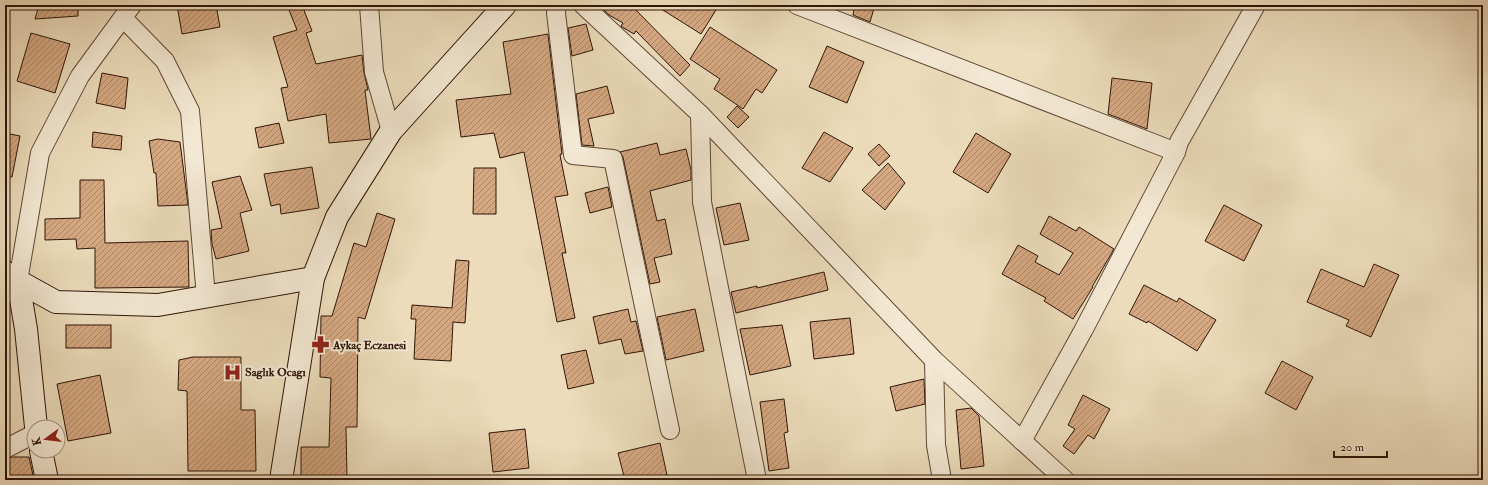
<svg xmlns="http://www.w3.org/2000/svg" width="1488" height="485" font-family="'IM FELL Double Pica',serif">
<defs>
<pattern id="building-hatch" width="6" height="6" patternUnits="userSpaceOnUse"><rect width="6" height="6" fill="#d5a881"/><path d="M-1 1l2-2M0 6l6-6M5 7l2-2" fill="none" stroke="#ad8868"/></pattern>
</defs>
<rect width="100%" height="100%" fill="#ecdcbb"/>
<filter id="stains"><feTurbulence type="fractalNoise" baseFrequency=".005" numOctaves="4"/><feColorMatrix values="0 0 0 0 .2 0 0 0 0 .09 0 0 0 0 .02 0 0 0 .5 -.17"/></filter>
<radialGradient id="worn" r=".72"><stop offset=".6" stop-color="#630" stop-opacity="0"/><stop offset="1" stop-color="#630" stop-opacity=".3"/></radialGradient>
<g fill="url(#building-hatch)" stroke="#301509">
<path d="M39,5H78V16L35,19Z"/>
<path d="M177,5H216L220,27L182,34Z"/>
<path d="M287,5H302L312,31L306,33L316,64L362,55L364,73L368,90H365L371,139L329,143L326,114L288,121L281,88L288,87L273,37L297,30Z"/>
<path d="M598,5H631L690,65L680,76L636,31L634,34L622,27L621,26L623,23L609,15Z"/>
<path d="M655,5H719L701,34Z"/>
<path d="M855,5H875L870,22L853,15Z"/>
<path d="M586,24L593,50L572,56L568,28Z"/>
<path d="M710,27L777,70L762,93L756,89L743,109L714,89L720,79L690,59Z"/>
<path d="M31,33L70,44L55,93L17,81Z"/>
<path d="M548,34L562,154L560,155L568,195L555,197L566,253H562L575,318L557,322L524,152L500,158L494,133L461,137L456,100L511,94L503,42Z"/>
<path d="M827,46L864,62L847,103L809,87Z"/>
<path d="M102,73L128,78L125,109L96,103Z"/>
<path d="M1112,78L1152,83L1147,129L1108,114Z"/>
<path d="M607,86L614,113L588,119L594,146L582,145L576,94Z"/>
<path d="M737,106L749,117L738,128L727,117Z"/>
<path d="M279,123L284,143L259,148L255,128Z"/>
<path d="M93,132L122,136L121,150L92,147Z"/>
<path d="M824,132L853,148L830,182L802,168Z"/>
<path d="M5,133L20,136L12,177L5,176Z"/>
<path d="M976,133L1011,154L988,193L953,172Z"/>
<path d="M158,139L180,142L188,205L158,206L156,173H154L149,141Z"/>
<path d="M657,143L660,155L686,149L691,170V180L650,191L657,221L665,219L672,254L654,258L660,282L650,284L623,157L620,152Z"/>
<path d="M879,144L890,156L879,166L868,154Z"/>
<path d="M888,163L905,183L885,210L862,190Z"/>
<path d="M312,167L319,208L281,214L280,204L271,206L264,174Z"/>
<path d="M474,168H496V214H473Z"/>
<path d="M240,176L252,210L240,213L249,251L216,259L212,244L211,230L222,228L212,182Z"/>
<path d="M80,180H104L105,243L188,241L189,287L95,288V248L77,249L76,239L45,240V219L80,218Z"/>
<path d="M608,187L612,207L590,213L585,193Z"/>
<path d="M740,203L749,240L724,245L716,208Z"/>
<path d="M1224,205L1262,225L1244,261L1205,241Z"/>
<path d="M377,213L395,219L365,319L358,317L357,427H346L347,480H301V447H329L331,378L320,377L321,316H332L354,243L366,247Z"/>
<path d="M1049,216L1076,231L1079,227L1114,249L1092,287H1093L1073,319L1044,301L1046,298L1002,274L1018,245L1038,256L1035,262L1059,275L1073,253L1040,234Z"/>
<path d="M456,260L469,261L465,323L453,322L451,361L414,359L416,319H411L412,305L452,308Z"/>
<path d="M1374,264L1399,275L1371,337L1346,326L1349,320L1307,302L1321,269L1364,287Z"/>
<path d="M824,272L828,290L736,313L731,292L757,286V288Z"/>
<path d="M1144,285L1177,302L1179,298L1216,320L1197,351L1148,321L1147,323L1129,314Z"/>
<path d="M628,309L631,322L636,321L643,351L625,354L621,339L599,344L593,317Z"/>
<path d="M695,309L704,351L666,360L657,317Z"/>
<path d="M850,318L854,354L814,359L810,322Z"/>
<rect x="66" y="325" width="45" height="23"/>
<path d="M782,325L791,366L750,375L740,329Z"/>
<path d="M586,350L594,383L568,389L561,355Z"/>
<path d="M193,357H241V410H255L256,471H188L187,391L178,390L179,360Z"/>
<path d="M1282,361L1313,377L1296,410L1265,393Z"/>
<path d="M100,375L111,433L68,441L57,384Z"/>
<path d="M924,379L925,404L896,411L890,387Z"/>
<path d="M1083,395L1110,409L1094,439L1088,435L1074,454L1063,446L1075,429L1068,425Z"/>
<path d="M784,399L788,432L784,433L789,468L769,471L760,402Z"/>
<path d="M971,408L979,416L984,466L961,469L956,410Z"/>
<path d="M525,429L529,468L493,472L489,433Z"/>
<path d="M660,443L667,475L646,480H625L618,453Z"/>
<path d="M12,457H29L34,480H5V459Z"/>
</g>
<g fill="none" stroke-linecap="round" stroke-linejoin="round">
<defs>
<g id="street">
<path d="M369,5L374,72L391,131"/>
<path d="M557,5L556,13L573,155L613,159L670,430"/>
<path d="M583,5L700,114L934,360L1065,480"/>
<path d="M797,5L1176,152"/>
<path d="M123,18L165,61L190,111L206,297"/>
<path d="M700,114L702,202L757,480"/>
<path d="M18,281L40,153L80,76L132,5"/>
<path d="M934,360L936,445L942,480"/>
<path d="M1022,441L1084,329L1176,152L1179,142L1256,5"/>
<path d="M5,449L34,434"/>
</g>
<g id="secondary">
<path d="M5,272L18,281L56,302L158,305L313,278"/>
<path d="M18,281L26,329L36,427"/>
<path d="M41,451L47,480"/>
<path d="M281,480L313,278L337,217L391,131L505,5"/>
</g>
</defs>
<use href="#street" stroke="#5f4736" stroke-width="20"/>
<use href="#secondary" stroke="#301509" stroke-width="24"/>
<use href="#street" stroke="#f3e8d3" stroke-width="18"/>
<use href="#secondary" stroke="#f3e8d3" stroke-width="22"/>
</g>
<defs>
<symbol id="pharmacy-bare" viewBox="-9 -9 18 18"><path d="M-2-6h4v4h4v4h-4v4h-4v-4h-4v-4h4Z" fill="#8f2418" stroke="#f3e8d3" stroke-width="2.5" paint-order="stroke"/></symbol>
<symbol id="hospital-bare" viewBox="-9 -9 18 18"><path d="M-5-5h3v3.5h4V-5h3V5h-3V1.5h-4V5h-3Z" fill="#8f2418" stroke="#f3e8d3" stroke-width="2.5" paint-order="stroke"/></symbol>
</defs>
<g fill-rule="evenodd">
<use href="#pharmacy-bare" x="308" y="332" width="25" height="25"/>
<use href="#hospital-bare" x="220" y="360" width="25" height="25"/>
</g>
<g text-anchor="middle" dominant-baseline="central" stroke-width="4" stroke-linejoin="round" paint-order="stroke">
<g font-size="12" font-weight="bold" fill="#301509" stroke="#f3e8d3" text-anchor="start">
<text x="333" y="345">Aykaç Eczanesi</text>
<text x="245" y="372">Saglık Ocagı</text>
</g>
</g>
<rect width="1488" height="485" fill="none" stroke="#ecdcbb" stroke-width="20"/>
<rect x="6" y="6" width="1476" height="473" fill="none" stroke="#301509" stroke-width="2"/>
<rect x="10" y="10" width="1468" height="465" fill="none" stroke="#301509"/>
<g transform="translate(46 439) rotate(255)"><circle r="19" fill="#f3e8d3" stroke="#a59482"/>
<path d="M0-3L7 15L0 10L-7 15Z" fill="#8f2418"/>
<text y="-6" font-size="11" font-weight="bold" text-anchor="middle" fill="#301509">K</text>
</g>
<path d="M1334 451v6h53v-6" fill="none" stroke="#301509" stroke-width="2"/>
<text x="1340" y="451" font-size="12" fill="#301509" stroke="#f3e8d3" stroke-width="3" paint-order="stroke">20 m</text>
<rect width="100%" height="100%" filter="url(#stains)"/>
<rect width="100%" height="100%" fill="url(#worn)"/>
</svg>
